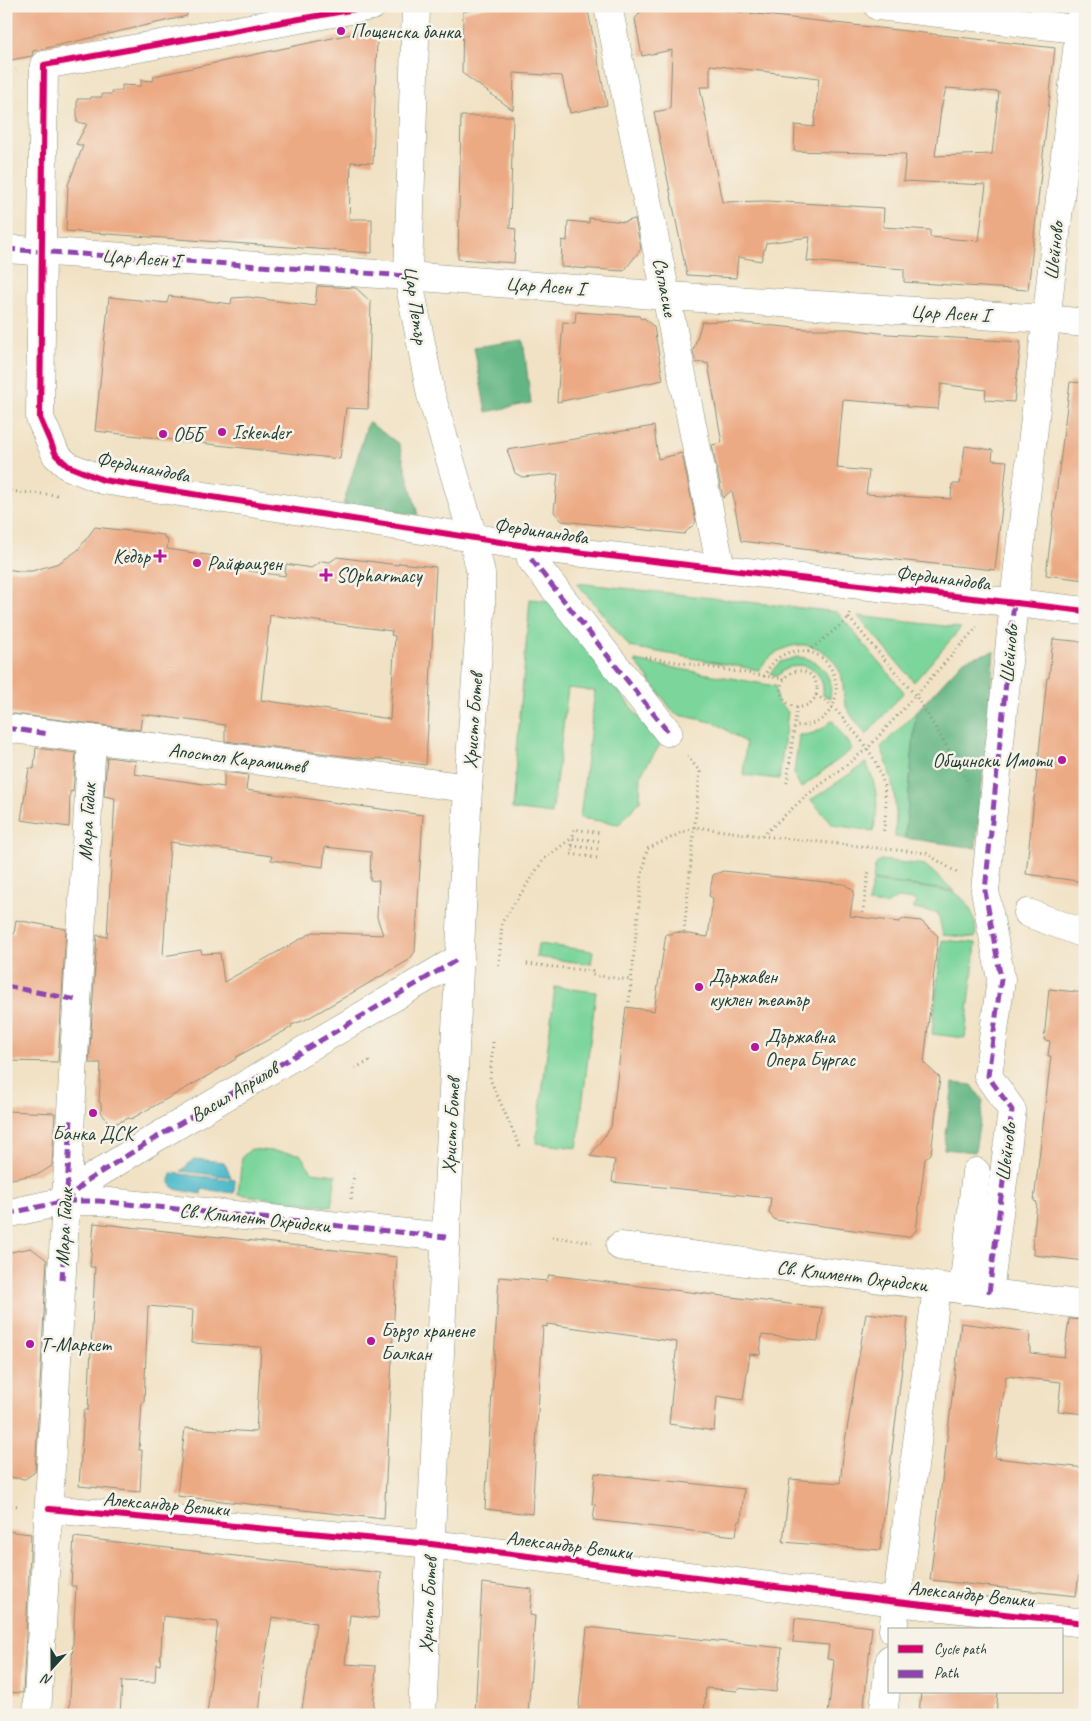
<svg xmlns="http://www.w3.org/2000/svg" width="1091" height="1721" font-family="Caveat,sans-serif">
<rect width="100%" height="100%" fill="#f7f3e8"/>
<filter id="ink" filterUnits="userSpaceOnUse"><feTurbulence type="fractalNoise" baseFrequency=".02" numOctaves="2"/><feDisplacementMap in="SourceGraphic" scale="10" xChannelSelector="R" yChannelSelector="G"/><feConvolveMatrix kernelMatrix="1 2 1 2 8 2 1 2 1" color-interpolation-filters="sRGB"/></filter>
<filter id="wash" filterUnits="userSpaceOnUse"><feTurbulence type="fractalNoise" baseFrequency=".0096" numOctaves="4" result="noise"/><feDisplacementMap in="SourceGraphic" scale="20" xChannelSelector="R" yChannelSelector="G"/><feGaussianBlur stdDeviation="1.12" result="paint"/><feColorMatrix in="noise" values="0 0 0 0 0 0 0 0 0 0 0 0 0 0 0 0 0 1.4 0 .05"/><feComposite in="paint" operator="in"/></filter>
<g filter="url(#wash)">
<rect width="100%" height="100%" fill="#f1e2c5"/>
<g fill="#7bd59b" stroke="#4d8968">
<path d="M577,583L837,612L904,692L866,735C860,725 848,714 845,703C842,691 845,679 838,668C819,634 779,640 759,670L630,647Z"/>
<path d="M530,599L550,601L660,745L641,774L640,801L619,824L580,818L595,691L568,688L552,814L512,809Z"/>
<path d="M858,616L961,628L914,682Z"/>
<path d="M797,657C820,658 834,676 830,698L823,695C826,667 796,655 777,676L770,673L780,662Z"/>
<path d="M635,661L775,686L777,701L788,712L779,779L743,775L746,743L716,723L675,714Z"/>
<path d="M916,712L905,838L895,837C898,805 893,777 881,747Z"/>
<path d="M832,720L852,749L801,788L794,774L799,735C813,735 823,730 832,720Z"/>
<path d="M866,763C877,785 880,807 873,831L833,825L811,800Z"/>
<path d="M880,860L925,865L954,891L873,880L875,866Z"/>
<path d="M873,881C885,883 951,890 957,894C970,903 978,922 975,938L943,935L938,913L913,909L917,902L915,900L897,898L886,905L868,903Z"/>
<path d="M942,940L976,943L965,1038L932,1034Z"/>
<path d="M538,944L593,951L591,964L536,957Z"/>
<path d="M555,987L596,992L577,1148L536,1143Z"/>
<path d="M251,1149L300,1154L312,1172L336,1175L331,1207L238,1194L242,1157Z"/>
</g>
<g fill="#64b683" stroke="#427a5c">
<path d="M523,340L531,403L486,412L474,347Z"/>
<path d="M368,422L399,444L418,515L343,505Z"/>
<path d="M994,651L976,848L905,838L916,712L964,660Z"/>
<path d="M953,1083L972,1085L983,1101L975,1152L944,1149Z"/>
</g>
<g fill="#4ebaca" stroke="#367c7f">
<path d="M194,1159L224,1162L231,1177L181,1171Z"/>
<path d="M171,1173L235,1180L234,1193L202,1189L201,1194L175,1189L170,1183Z"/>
</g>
<g id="blocks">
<g fill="#ecaa84" fill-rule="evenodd">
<path d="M6,6H186L187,16L33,51L32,56L6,61Z"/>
<path d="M490,6H587L607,105L570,113L562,76L514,73L513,110L462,73L463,12Z"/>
<path d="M645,6H686L1055,48L1028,290L904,282V269L807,261L810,237L766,243L761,261L738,257L736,278L687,275L654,112L670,109L672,50L642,56L635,19ZM710,65L819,78L814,127L795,125L794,151L906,154L903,181L986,185L979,241L930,237V230L883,227L884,208L768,201L722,202L700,87H710ZM946,88L999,92L992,154L935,156L941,109Z"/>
<path d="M365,31L377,38L373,163L351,162L349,219H372V253L66,231L68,185L83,146L76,144L87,124L77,122V99H91V97H102V94H112V91H122V85L141,86V80L153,81L154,76Z"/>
<path d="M461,116H513L510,228L516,229L514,263L458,259Z"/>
<path d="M589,218L624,222L635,219L641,249L624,271L561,267L562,240L567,241L568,221L589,223Z"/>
<path d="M317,286L356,288L371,302L368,409L346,408L340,459L95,431L109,297L167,303L169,296L231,304L232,298L248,297L315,306Z"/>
<path d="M576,312L639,316L641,319L644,318L654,327L663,380L557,402L563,322L575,323Z"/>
<path d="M722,321L806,329H848L888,334L1021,342L1014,402L985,400L986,390L941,384L938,409L907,407V405L843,400L837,468L869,471L866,494L951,499L952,484H960L965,446L993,450L992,460L1007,461L995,570L857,556L741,541L732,490L723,498L712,445L722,443L708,363L705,364L704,362L696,363L693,351L702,322Z"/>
<path d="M1070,382L1085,383V580L1046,575Z"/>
<path d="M654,426L658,459L682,453L696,522L684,534L562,521L554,512L558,474L522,477L515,473L507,450Z"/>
<path d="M95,527L164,535V537L168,540L167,549L214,556L213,566L285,576L286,564L311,568L322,561L330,562L337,557L398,565L399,563L436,567L426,765L376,758V760L225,741V725L142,714L140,730L6,713V569L19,571H32L59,563L78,550ZM270,615L392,631L391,635L395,636L390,719L261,700Z"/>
<path d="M1053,639L1085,642V882L1026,874L1047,678H1049Z"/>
<path d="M36,748L76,753L73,792L70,791L69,827L21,820L29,768L34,769Z"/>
<path d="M107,757L136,761L134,774L224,787V772L248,775L246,790L423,815L415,952L409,960L305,1020L291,1025L292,1027L236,1057V1059L204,1078L131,1119L129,1118L117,1123L108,1122L101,1112V1103L99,1102L101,1063H89L97,935L107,937L115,798L104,796ZM170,842L272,856L271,860L323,867L325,847L371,852L370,880L379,881L377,917L383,935L313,932L224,982L220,953L202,954L201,950L163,956Z"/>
<path d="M723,871L844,884L854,891L850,916L899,922L903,919L921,921L938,936L924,1063L940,1078L931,1154L925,1159L916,1231L908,1237L775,1220L769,1213L771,1198L612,1182L615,1160L590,1156L611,1127L626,1007L654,1011L666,934H672L676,932L708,937L713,898L709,896L713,875Z"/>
<path d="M16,920L66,929L58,1062L6,1061V931L14,934Z"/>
<path d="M1049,989L1085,993V1261L1034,1255V1249H1032L1037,1202L1034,1201L1051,1056H1048L1050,1041L1044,1040Z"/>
<path d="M6,1111L55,1113L52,1166L39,1174L6,1180Z"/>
<path d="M94,1223L397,1257L384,1519L177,1496L185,1428L256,1432L261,1347L191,1343L193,1310L148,1306L144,1402H142L139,1450H142L140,1492L79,1486L84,1410H88L95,1267H90Z"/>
<path d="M31,1248L47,1260L35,1472L25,1479L6,1477V1253Z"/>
<path d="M549,1275L822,1308L818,1341L762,1335L760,1355L750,1354L743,1400L717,1396L714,1431L669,1424L677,1342L547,1324V1327L543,1326L532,1514L485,1509L499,1277L547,1281Z"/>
<path d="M866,1313L908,1318L880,1550L783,1542L790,1479L840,1483L844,1448Z"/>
<path d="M1069,1319L1085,1320V1414L1058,1411L1061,1382L1006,1376L995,1458L1085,1468V1530L1076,1596L930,1580L961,1323L1030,1332L1029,1347H1030V1353L1064,1357Z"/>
<path d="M595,1473L744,1489L741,1521H738L736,1536L593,1520L595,1505L592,1504Z"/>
<path d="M6,1531L31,1534L23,1693L6,1692Z"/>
<path d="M74,1537L381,1573L378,1618L350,1615L345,1664L376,1666L373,1715H301L316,1623L272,1617L264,1664L259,1715H207L218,1622L163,1616L160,1665L156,1664L155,1682L122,1681L120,1715H69L76,1586H71Z"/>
<path d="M482,1583L532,1589L530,1615L535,1616L528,1715H475Z"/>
<path d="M795,1618L872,1627L863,1715H828L834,1660L827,1659L829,1645L793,1642Z"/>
<path d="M587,1627L782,1648L776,1692L738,1688L737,1691L706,1688L704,1715H578Z"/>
<path d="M921,1692H998L996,1715H919Z"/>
</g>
</g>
</g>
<g filter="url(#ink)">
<use href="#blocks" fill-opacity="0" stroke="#88907c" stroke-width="1"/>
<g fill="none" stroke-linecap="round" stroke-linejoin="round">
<defs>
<g id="minor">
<path d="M372,6L44,65L40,418L56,455L68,466L103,480L532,547L1085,611"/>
<path d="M608,6L721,569"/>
<path d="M878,6L1085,30"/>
<path d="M6,249L408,276L667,296L1047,319L1085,323"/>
<path d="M531,559L668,732"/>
<path d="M6,728L468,788"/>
<path d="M1028,913L1085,934"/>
<path d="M65,1201H99L446,1237"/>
<path d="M6,1214L65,1201L88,1180L152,1140L460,958"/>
<path d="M620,1246L1085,1305"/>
<path d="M963,1290L976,1172"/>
<path d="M989,1293L1012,1110L988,1076L1001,979L985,891L1014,602L1082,6"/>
<path d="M49,1509L431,1544L897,1602L1085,1623"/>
<path d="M893,1630L937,1287"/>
<path d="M37,1715L92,739"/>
<path d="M883,1715L890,1659"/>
</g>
<path id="major" d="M416,6L408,276L431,395L473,537L481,574V611L468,788L422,1715"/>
</defs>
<use href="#minor" stroke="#88907c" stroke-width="29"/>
<use href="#major" stroke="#88907c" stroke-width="29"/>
<g stroke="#88907c" stroke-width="3" stroke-dasharray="1 4" stroke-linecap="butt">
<path d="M6,72L16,70"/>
<path d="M6,491L58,495"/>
<path d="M850,613L849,618L916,696L967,780"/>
<path d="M808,652L849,618"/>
<path d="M645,657L784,679"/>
<circle cx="799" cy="689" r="18"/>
<path d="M764,677C769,665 778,655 791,652C846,641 855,728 795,726"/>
<path d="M816,695C833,706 839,713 852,729C882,764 891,788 883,834"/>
<path d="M787,783L797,706"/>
<path d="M762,836L926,853L959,874"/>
<path d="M572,846L598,849"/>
<path d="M597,858L571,854L574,829L601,833"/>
<path d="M862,918L869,870"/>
<path d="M684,932L700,772L686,754"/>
<path d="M527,964L592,971V975L631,980"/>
<path d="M499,965L502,922L544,859L572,838L599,841"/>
<path d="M629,1002L642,874L647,849L694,827L762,836L806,796L868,748L977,627"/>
<path d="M493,1042L490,1079L520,1147"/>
<path d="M355,1068L370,1061"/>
<path d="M351,1199L354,1174"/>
<path d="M552,1237L592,1242"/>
<path d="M6,1505L21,1506"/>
</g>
<use href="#minor" stroke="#fff" stroke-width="28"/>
<use href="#major" stroke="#fff" stroke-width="28"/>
<g stroke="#8e44ad" stroke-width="5" stroke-dasharray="10 5" stroke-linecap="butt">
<path d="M6,249L408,276"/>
<path d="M531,559L668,732"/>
<path d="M6,728L49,734"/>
<path d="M6,986L77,1000"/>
<path d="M65,1201H99L446,1237"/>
<path d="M6,1214L65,1201L88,1180L152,1140L460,958"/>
<path d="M62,1280L71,1119"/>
<path d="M989,1293L1012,1110L988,1076L1001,979L985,891L1014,602"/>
</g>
<defs>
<g id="cycleway">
<path d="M372,6L44,65L40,418L56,455L68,466L103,480L532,547L1085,611"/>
<path d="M49,1509L431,1544L897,1602L1085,1623"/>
</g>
</defs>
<use href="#cycleway" stroke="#f7f3e8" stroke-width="9"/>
<use href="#cycleway" stroke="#d6006c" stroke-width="6"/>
</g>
</g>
<g fill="#b5179e" stroke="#f7f3e8" stroke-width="2">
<circle cx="341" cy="31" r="5"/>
<circle cx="222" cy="432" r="5"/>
<circle cx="163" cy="434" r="5"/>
<path d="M157.5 548.5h5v5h5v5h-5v5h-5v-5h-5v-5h5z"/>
<circle cx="197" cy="563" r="5"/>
<path d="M323.5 567.5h5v5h5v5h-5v5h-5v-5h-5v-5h5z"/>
<circle cx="1062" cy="760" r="5"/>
<circle cx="699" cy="987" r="5"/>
<circle cx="755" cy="1047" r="5"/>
<circle cx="93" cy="1113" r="5"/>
<circle cx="371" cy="1341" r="5"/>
<circle cx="30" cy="1344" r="5"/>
</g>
<g text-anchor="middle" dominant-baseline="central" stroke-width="5" stroke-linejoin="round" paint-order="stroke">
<g font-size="20" fill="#1f3d34" stroke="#f7f3e8" text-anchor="start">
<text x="351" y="31">Пощенска банка</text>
<text x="232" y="432">Iskender</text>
<text x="173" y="434">ОББ</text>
<text x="150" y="556" text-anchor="end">Кедър</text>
<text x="207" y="563">Райфаизен</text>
<text x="336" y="575">SOpharmacy</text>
<text x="1052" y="760" text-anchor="end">Общински Имоти</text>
<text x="709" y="976">Държавен<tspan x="709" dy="23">куклен театър</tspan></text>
<text x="765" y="1036">Държавна<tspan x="765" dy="23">Опера Бургас</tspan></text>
<text x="93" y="1133" text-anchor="middle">Банка ДСК</text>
<text x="381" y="1330">Бързо хранене<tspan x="381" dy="23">Балкан</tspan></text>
<text x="40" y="1344">Т-Маркет</text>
</g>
<g font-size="20" fill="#1f3d34" stroke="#f7f3e8">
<text transform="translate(1054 251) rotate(-84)">Шейново</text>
<text transform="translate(141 258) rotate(4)">Цар Асен I</text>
<text transform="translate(545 286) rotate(4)">Цар Асен I</text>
<text transform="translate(665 287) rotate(79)">Съгласие</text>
<text transform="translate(416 305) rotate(82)">Цар Петър</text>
<text transform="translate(950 313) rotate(3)">Цар Асен I</text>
<text transform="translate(143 467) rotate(11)">Фердинандова</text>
<text transform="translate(541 531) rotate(8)">Фердинандова</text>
<text transform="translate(943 578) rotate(7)">Фердинандова</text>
<text transform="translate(1009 654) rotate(-85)">Шейново</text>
<text transform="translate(473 721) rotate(-86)">Христо Ботев</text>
<text transform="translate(237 758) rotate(7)">Апостол Карамитев</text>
<text transform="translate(87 822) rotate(-87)">Мара Гидик</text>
<text transform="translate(234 1092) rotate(-31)">Васил Априлов</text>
<text transform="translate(451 1126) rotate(-87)">Христо Ботев</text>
<text transform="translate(1006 1152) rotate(-83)">Шейново</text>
<text transform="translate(255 1218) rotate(6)">Св. Климент Охридски</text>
<text transform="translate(64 1227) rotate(-87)">Мара Гидик</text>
<text transform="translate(852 1276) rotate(7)">Св. Климент Охридски</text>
<text transform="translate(166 1504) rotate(5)">Александър Велики</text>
<text transform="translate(569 1545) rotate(7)">Александър Велики</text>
<text transform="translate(971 1594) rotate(6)">Александър Велики</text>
<text transform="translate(428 1605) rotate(-87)">Христо Ботев</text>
</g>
</g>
<rect width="1091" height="1721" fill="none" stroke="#f7f3e8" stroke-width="25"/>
<rect x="888" y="1628" width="175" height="65" fill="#f7f3e8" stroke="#a1aaa0"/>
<rect x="898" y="1645" width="25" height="8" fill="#d6006c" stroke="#a1aaa0"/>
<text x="934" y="1654" font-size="15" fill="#1f3d34">Cycle path</text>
<rect x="898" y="1670" width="25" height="8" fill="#8e44ad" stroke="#a1aaa0"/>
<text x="934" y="1678" font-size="15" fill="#1f3d34">Path</text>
<g transform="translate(52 1668) rotate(201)" stroke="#f7f3e8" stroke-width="4" paint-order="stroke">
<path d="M0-4L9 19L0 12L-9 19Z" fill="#1f3d34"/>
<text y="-8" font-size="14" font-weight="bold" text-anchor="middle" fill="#1f3d34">N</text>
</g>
</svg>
